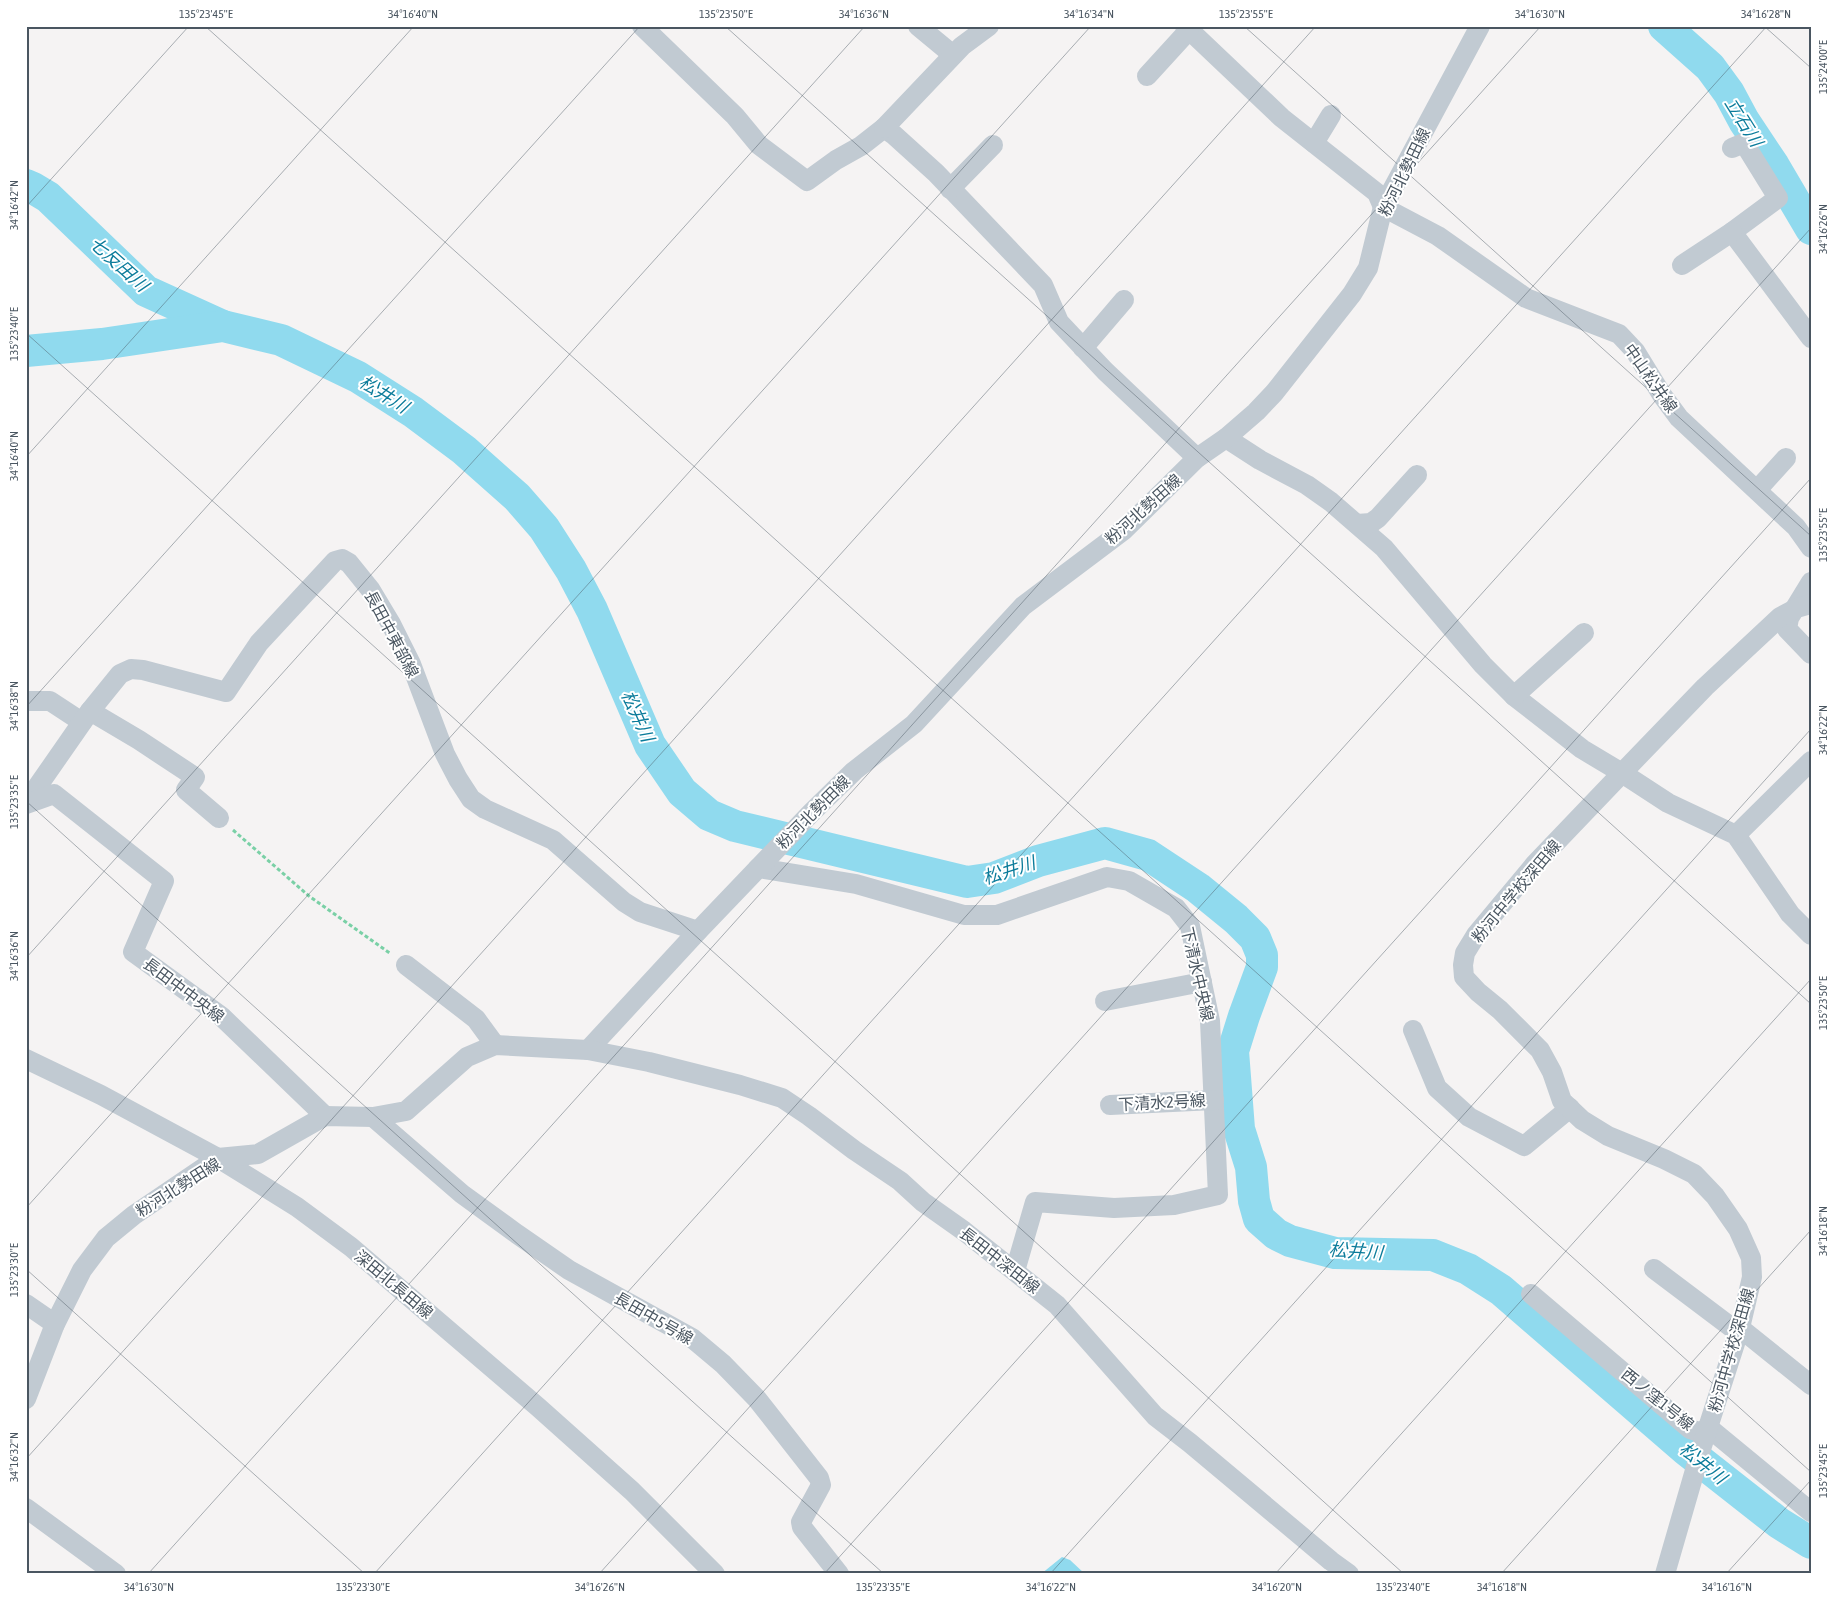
<svg xmlns="http://www.w3.org/2000/svg" width="1837" height="1600" font-family="'Asap Condensed','Noto Sans JP',sans-serif">
<rect width="100%" height="100%" fill="#f5f3f3"/>
<path fill="#90daee" d="M1062,1557L1070,1560L1085,1574H1041Z"/>
<g fill="none" stroke-linecap="round" stroke-linejoin="round">
<g stroke="#90daee" stroke-width="32">
<path d="M1664,26L1710,67L1729,93L1744,121L1774,166L1811,229"/>
<path d="M26,185L33,188L48,197L146,291L223,326"/>
<path d="M26,351L102,344L223,326L281,340L358,377L413,412L464,450L517,497L544,528L571,570L592,610L650,745L682,792L709,815L735,826L967,882L994,878L1038,861L1105,843L1148,855L1198,888L1236,919L1255,938L1262,955V967L1244,1016L1233,1051L1239,1129L1251,1167L1254,1201L1259,1219L1276,1234L1290,1241L1335,1253L1433,1255L1468,1269L1501,1290L1686,1450L1779,1523L1811,1543"/>
</g>
<path stroke="#7ad0a6" stroke-width="3" stroke-dasharray="4 2.5" stroke-linecap="butt" d="M233,830L309,896L391,954"/>
<g stroke="#c1cad2" stroke-width="20">
<path d="M642,26L735,116L759,145L807,181L836,160L861,146L884,128L894,135L936,173L1043,285L1059,322L1105,371L1197,458"/>
<path d="M918,26L953,55"/>
<path d="M1185,26L1282,118L1377,193L1383,207L1438,236L1526,298L1619,334L1635,351L1662,395L1679,418L1796,527L1811,548"/>
<path d="M1147,76L1189,30"/>
<path d="M884,128L962,46L989,26"/>
<path d="M1314,143L1331,115"/>
<path d="M1732,148L1744,143L1778,198L1732,232L1811,338"/>
<path d="M950,189L993,145"/>
<path d="M1682,265L1732,232"/>
<path d="M1083,348L1124,300"/>
<path d="M1226,438L1260,460L1307,485L1331,502L1384,548L1483,665L1514,696L1582,749L1622,773L1668,803L1736,835L1790,914L1811,935"/>
<path d="M1757,490L1786,458"/>
<path d="M1357,524L1371,523L1378,518L1417,475"/>
<path d="M1811,582L1789,618L1787,629L1811,654"/>
<path d="M1514,696L1584,633"/>
<path d="M26,701H50L82,722"/>
<path d="M90,711L139,740L195,777L186,790L219,818"/>
<path d="M26,803L90,711L120,674L131,669L143,670L226,692L259,643L335,561L342,559L349,563L370,589L391,624L411,664L445,754L458,779L471,799L485,809L553,840L624,902L640,912L698,931"/>
<path d="M26,804L54,794L164,881L133,952L221,1016L325,1116"/>
<path d="M1736,835L1811,761"/>
<path d="M758,868L856,884L964,915H997L1107,877L1129,881L1176,908L1190,926L1210,1021L1218,1195L1174,1205L1114,1208L1035,1202L1015,1271"/>
<path d="M406,965L476,1019L495,1045"/>
<path d="M1105,1001L1202,982"/>
<path d="M1413,1030L1437,1088L1469,1117L1524,1146L1570,1108"/>
<path d="M588,1050L698,931L811,813L854,771L914,724L1023,606L1124,530L1197,458L1226,438L1256,412L1274,393L1352,294L1368,268L1383,207L1480,26"/>
<path d="M26,1059L101,1095L218,1158L297,1207L351,1247L538,1407L632,1491L715,1574"/>
<path d="M1110,1105L1214,1100"/>
<path d="M373,1117L462,1194L517,1234L569,1270L692,1338L723,1364L757,1399L819,1478L821,1485L801,1522L802,1527L839,1574"/>
<path d="M1654,1269L1731,1327L1740,1328L1811,1385"/>
<path d="M1531,1294L1690,1429L1699,1432L1709,1428L1811,1512"/>
<path d="M26,1304L55,1324"/>
<path d="M26,1399L55,1324L82,1270L106,1238L134,1215L218,1158L258,1154L325,1116L373,1117L406,1111L467,1057L495,1045L588,1050L649,1062L740,1085L782,1098L809,1116L854,1150L900,1181L923,1202L964,1231L1057,1305L1155,1416L1190,1443L1331,1561L1349,1574"/>
<path d="M26,1508L116,1574"/>
<path d="M1665,1574L1702,1446L1740,1328L1752,1277L1751,1258L1738,1229L1715,1196L1694,1174L1664,1159L1608,1136L1582,1120L1562,1101L1552,1072L1540,1050L1500,1010L1478,992L1464,977L1463,965L1465,953L1476,935L1535,864L1622,773L1705,687L1780,617L1797,608L1811,604"/>
</g>
</g>
<path fill="none" stroke="#4a5661" stroke-width="1" stroke-opacity="0.45" d="M205,26L1811,1472M725,26L1811,1004M1244,26L1811,536M1764,26L1811,68M26,207L189,26M26,333L1404,1574M26,457L414,26M26,707L640,26M26,801L884,1574M26,958L865,26M26,1208L1091,26M26,1269L365,1574M26,1459L1316,26M148,1574L1541,26M374,1574L1767,26M599,1574L1811,228M824,1574L1811,478M1050,1574L1811,729M1275,1574L1811,979M1501,1574L1811,1230M1726,1574L1811,1480"/>
<g text-anchor="middle" dominant-baseline="central" stroke-width="4" stroke-linejoin="round" paint-order="stroke">
<g font-size="16" fill="#4a5661" stroke="#fff">
<text transform="translate(1404 172) rotate(-64)">粉河北勢田線</text>
<text transform="translate(1651 378) rotate(55)">中山松井線</text>
<text transform="translate(1143 509) rotate(-42)">粉河北勢田線</text>
<text transform="translate(392 634) rotate(62)">長田中東部線</text>
<text transform="translate(813 812) rotate(-45)">粉河北勢田線</text>
<text transform="translate(1516 891) rotate(-50)">粉河中学校深田線</text>
<text transform="translate(1198 974) rotate(77)">下清水中央線</text>
<text transform="translate(184 990) rotate(37)">長田中中央線</text>
<text transform="translate(1162 1102) rotate(-3)">下清水2号線</text>
<text transform="translate(178 1187) rotate(-32)">粉河北勢田線</text>
<text transform="translate(1000 1260) rotate(38)">長田中深田線</text>
<text transform="translate(394 1284) rotate(40)">深田北長田線</text>
<text transform="translate(654 1318) rotate(30)">長田中5号線</text>
<text transform="translate(1731 1350) rotate(-74)">粉河中学校深田線</text>
<text transform="translate(1658 1399) rotate(39)">西ノ窪1号線</text>
</g>
<g font-size="18" font-style="italic" fill="#0c7c9b" stroke="#fff">
<text transform="translate(1744 122) rotate(58)">立石川</text>
<text transform="translate(119 264) rotate(42)">七反田川</text>
<text transform="translate(384 394) rotate(32)">松井川</text>
<text transform="translate(638 716) rotate(66)">松井川</text>
<text transform="translate(1009 870) rotate(-18)">松井川</text>
<text transform="translate(1356 1251) rotate(4)">松井川</text>
<text transform="translate(1703 1463) rotate(39)">松井川</text>
</g>
</g>
<rect width="1837" height="1600" fill="none" stroke="#ffffff" stroke-width="55"/>
<rect x="28" y="28" width="1782" height="1544" fill="none" stroke="#4a5661" stroke-width="2"/>
<g font-size="12" text-anchor="middle" fill="#4a5661">
<text x="206" y="18">135°23'45"E</text>
<text x="413" y="18">34°16'40"N</text>
<text x="726" y="18">135°23'50"E</text>
<text x="864" y="18">34°16'36"N</text>
<text x="1089" y="18">34°16'34"N</text>
<text x="1246" y="18">135°23'55"E</text>
<text x="1540" y="18">34°16'30"N</text>
<text x="1766" y="18">34°16'28"N</text>
<text transform="translate(1823 67) rotate(-90)" y="4">135°24'00"E</text>
<text transform="translate(14 205) rotate(-90)" y="4">34°16'42"N</text>
<text transform="translate(1823 229) rotate(-90)" y="4">34°16'26"N</text>
<text transform="translate(14 334) rotate(-90)" y="4">135°23'40"E</text>
<text transform="translate(14 456) rotate(-90)" y="4">34°16'40"N</text>
<text transform="translate(1823 535) rotate(-90)" y="4">135°23'55"E</text>
<text transform="translate(14 706) rotate(-90)" y="4">34°16'38"N</text>
<text transform="translate(1823 730) rotate(-90)" y="4">34°16'22"N</text>
<text transform="translate(14 802) rotate(-90)" y="4">135°23'35"E</text>
<text transform="translate(14 956) rotate(-90)" y="4">34°16'36"N</text>
<text transform="translate(1823 1003) rotate(-90)" y="4">135°23'50"E</text>
<text transform="translate(1823 1231) rotate(-90)" y="4">34°16'18"N</text>
<text transform="translate(14 1270) rotate(-90)" y="4">135°23'30"E</text>
<text transform="translate(14 1457) rotate(-90)" y="4">34°16'32"N</text>
<text transform="translate(1823 1471) rotate(-90)" y="4">135°23'45"E</text>
<text x="149" y="1591">34°16'30"N</text>
<text x="363" y="1591">135°23'30"E</text>
<text x="600" y="1591">34°16'26"N</text>
<text x="883" y="1591">135°23'35"E</text>
<text x="1051" y="1591">34°16'22"N</text>
<text x="1277" y="1591">34°16'20"N</text>
<text x="1403" y="1591">135°23'40"E</text>
<text x="1502" y="1591">34°16'18"N</text>
<text x="1727" y="1591">34°16'16"N</text>
</g>
</svg>
